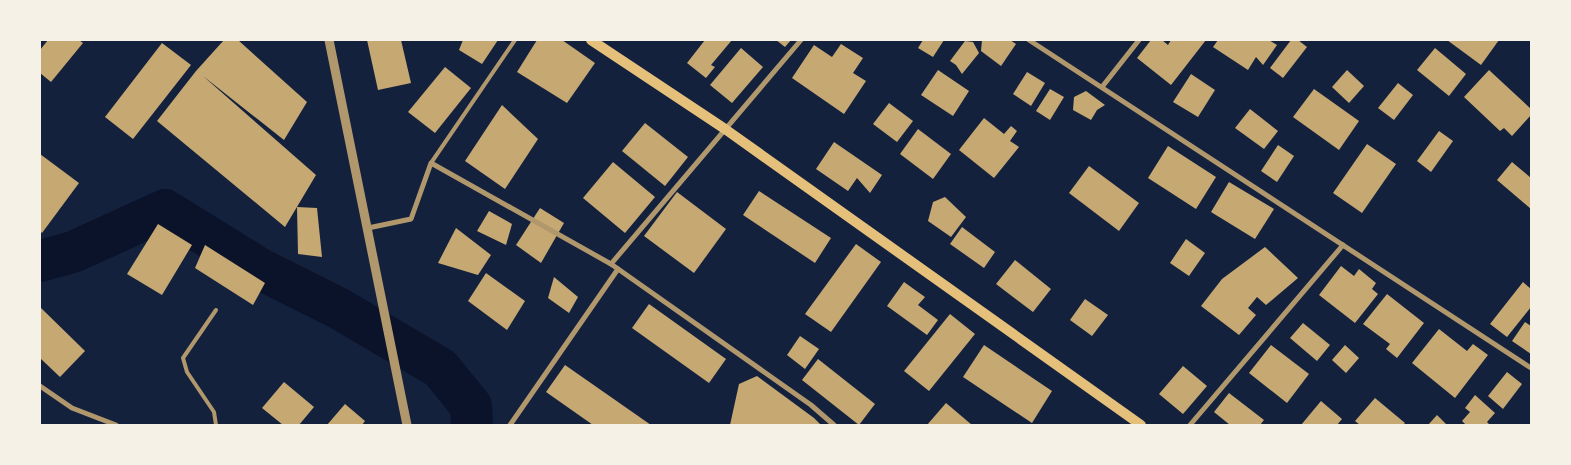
<svg xmlns="http://www.w3.org/2000/svg" width="1571" height="465" font-family="Helvetica,sans-serif">
<rect width="100%" height="100%" fill="#14213d"/>
<g fill="none" stroke-linecap="round" stroke-linejoin="round">
<path stroke="#0b132b" stroke-width="42" d="M40,261L73,252L165,210L260,269L338,308L440,368L471,406L472,425"/>
</g>
<g fill="#c6a872">
<path d="M48,40H79L83,43L51,82L40,73V50Z"/>
<path d="M224,40H238L307,102L284,140L203,76L316,175L285,227L157,121L196,71Z"/>
<path d="M367,40H401L411,83L378,90Z"/>
<path d="M463,40H498L482,64L459,50Z"/>
<path d="M537,40H562L595,63L567,103L517,72Z"/>
<path d="M705,40H732L711,65L715,67L706,78L687,63Z"/>
<path d="M776,40H791L785,47Z"/>
<path d="M923,40H944L933,57L918,48Z"/>
<path d="M982,40H1010L1016,44L1001,66L981,51Z"/>
<path d="M1151,40H1162L1168,45L1171,40H1206L1171,85L1137,58Z"/>
<path d="M1218,40H1269L1277,45L1263,65L1256,57L1248,70L1213,47Z"/>
<path d="M1291,40H1298L1307,47L1283,78L1270,68Z"/>
<path d="M1447,40H1499L1481,65Z"/>
<path d="M965,41L973,42L979,53L962,74L956,65L950,61Z"/>
<path d="M162,43L191,65L133,139L105,117Z"/>
<path d="M841,44L863,58L853,73L866,81L844,114L792,78L814,45L832,57Z"/>
<path d="M741,48L763,67L732,103L710,85Z"/>
<path d="M1435,48L1466,74L1449,96L1417,70Z"/>
<path d="M445,67L471,88L435,133L408,112Z"/>
<path d="M938,70L969,91L953,116L921,95Z"/>
<path d="M1347,70L1364,86L1349,103L1332,87Z"/>
<path d="M1489,70L1531,109V115L1512,136L1504,128L1500,131L1464,97Z"/>
<path d="M1027,72L1045,83L1031,106L1013,94Z"/>
<path d="M1191,74L1215,90L1198,117L1173,102Z"/>
<path d="M1398,83L1413,95L1394,120L1378,108Z"/>
<path d="M1050,89L1064,97L1050,120L1036,111Z"/>
<path d="M1314,89L1359,121L1339,150L1293,117Z"/>
<path d="M1086,91L1105,105L1097,110L1091,120L1073,110L1074,97Z"/>
<path d="M889,103L913,121L897,142L873,124Z"/>
<path d="M502,105L538,139L505,189L465,161Z"/>
<path d="M1250,109L1278,131L1264,149L1235,128Z"/>
<path d="M984,118L1004,134L1011,126L1017,131L1010,141L1019,147L994,178L959,150Z"/>
<path d="M645,123L688,157L665,186L622,151Z"/>
<path d="M918,129L951,154L933,179L900,154Z"/>
<path d="M1439,131L1453,141L1431,172L1417,161Z"/>
<path d="M834,142L882,175L870,193L857,178L848,191L816,169Z"/>
<path d="M1367,144L1396,164L1362,213L1333,193Z"/>
<path d="M1278,145L1294,156L1277,182L1261,171Z"/>
<path d="M1168,146L1216,177L1196,209L1148,178Z"/>
<path d="M40,154L79,183L42,233L40,231Z"/>
<path d="M613,162L655,197L625,233L583,198Z"/>
<path d="M1512,162L1531,178V209L1497,180Z"/>
<path d="M1089,166L1139,203L1119,231L1069,193Z"/>
<path d="M1229,182L1274,209L1255,239L1211,212Z"/>
<path d="M759,191L831,238L815,263L743,215Z"/>
<path d="M677,192L726,229L694,273L644,236Z"/>
<path d="M945,197L966,217L951,237L928,221L933,202Z"/>
<path d="M297,207L317,208L322,257L298,254Z"/>
<path d="M540,208L564,223L541,263L516,245Z"/>
<path d="M489,211L512,224L506,245L477,231Z"/>
<path d="M158,224L192,245L162,295L127,274Z"/>
<path d="M962,227L995,252L984,268L950,244Z"/>
<path d="M456,228L491,255L478,275L438,263Z"/>
<path d="M1186,239L1205,253L1189,276L1170,263Z"/>
<path d="M856,244L881,262L831,332L805,314Z"/>
<path d="M205,245L265,283L253,305L195,268Z"/>
<path d="M1265,247L1298,278L1266,305L1257,297L1248,308L1256,315L1239,335L1201,306L1222,279Z"/>
<path d="M1015,260L1051,289L1033,312L996,284Z"/>
<path d="M1341,266L1354,276L1359,269L1376,283L1372,289L1378,294L1355,323L1319,295Z"/>
<path d="M486,273L525,301L507,330L468,301Z"/>
<path d="M554,277L578,297L569,313L548,298Z"/>
<path d="M904,282L925,297L918,305L938,320L927,335L887,306Z"/>
<path d="M1523,282L1531,289V307L1507,337L1490,324Z"/>
<path d="M1387,294L1424,323L1397,358L1386,349L1390,344L1363,324Z"/>
<path d="M1085,299L1108,315L1092,336L1070,320Z"/>
<path d="M649,304L726,359L709,383L632,328Z"/>
<path d="M40,307L85,351L60,377L40,358Z"/>
<path d="M950,314L975,334L929,391L904,371Z"/>
<path d="M1525,322L1531,326V354L1512,341Z"/>
<path d="M1303,323L1330,345L1317,361L1290,338Z"/>
<path d="M1439,329L1467,351L1473,344L1488,355L1455,398L1412,363Z"/>
<path d="M800,336L819,349L805,369L787,355Z"/>
<path d="M984,345L1052,391L1032,423L963,377Z"/>
<path d="M1271,345L1309,374L1287,403L1249,373Z"/>
<path d="M1345,345L1359,358L1346,373L1332,360Z"/>
<path d="M818,359L875,404L859,425L802,380Z"/>
<path d="M565,365L651,425H593L546,392Z"/>
<path d="M1183,366L1207,386L1183,414L1159,394Z"/>
<path d="M1507,372L1522,384L1503,409L1488,396Z"/>
<path d="M757,376L814,418L821,425H730L739,384Z"/>
<path d="M284,382L314,407L299,425H283L262,408Z"/>
<path d="M1229,393L1264,420L1260,425H1230L1214,412Z"/>
<path d="M1475,395L1495,413L1487,422L1490,425H1466L1462,421L1470,412L1465,408Z"/>
<path d="M1375,398L1405,423L1403,425H1360L1355,421Z"/>
<path d="M1321,401L1342,419L1337,425H1301Z"/>
<path d="M946,403L972,425H927Z"/>
<path d="M345,404L365,421L362,425H327Z"/>
<path d="M1437,415L1447,425H1428Z"/>
</g>
<g fill="none" stroke-linecap="round" stroke-linejoin="round">
<g stroke="#b1986c" stroke-width="4">
<path d="M431,163L515,40"/>
<path d="M216,310L183,358L187,372L214,412L216,425"/>
</g>
<g stroke="#b1986c" stroke-width="5">
<path d="M1029,40L1531,368"/>
<path d="M1102,87L1139,40"/>
<path d="M368,228L411,219L431,163L611,264L811,405L834,425"/>
<path d="M611,264L801,40"/>
<path d="M40,386L72,408L116,425"/>
<path d="M510,425L618,269"/>
<path d="M1190,425L1343,245"/>
</g>
<path stroke="#b1986c" stroke-width="9" d="M329,40L407,425"/>
<path stroke="#e5c07b" stroke-width="10" d="M591,40L725,129L1141,425"/>
</g>
<rect width="1571" height="465" fill="none" stroke="#f6f1e7" stroke-width="82"/>
</svg>
